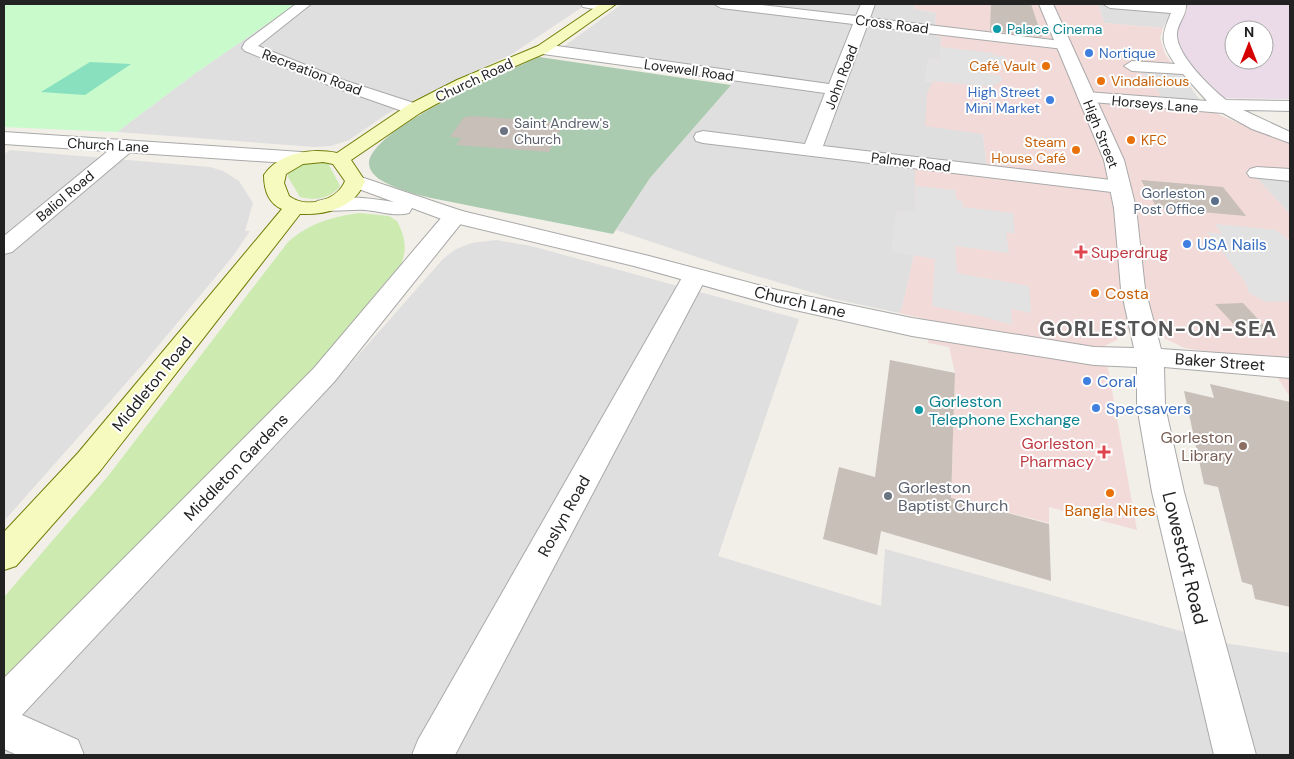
<svg xmlns="http://www.w3.org/2000/svg" width="1294" height="759" font-family="'DM Sans',sans-serif">
<rect width="100%" height="100%" fill="#f2efe9"/>
<g fill="#e0dfdf">
<path d="M296,4H587L512,54L412,101L387,114L349,140L331,146L315,147L117,132L197,72Z"/>
<path d="M622,4H915L914,9L936,13L935,36L941,37L940,59L929,58L924,82L933,81L983,134L987,168L908,161L915,169V213L891,251L914,255L902,309L899,313L834,299L733,269L616,230L650,178L738,76L559,50Z"/>
<path d="M1098,4H1171L1170,14L1163,28L1104,23Z"/>
<path d="M1137,69L1180,73L1205,107L1165,102L1152,82Z"/>
<path d="M10,150L210,167L223,171L239,181L253,203L245,231H250L233,256L143,364L4,521V154Z"/>
<path d="M1256,178L1290,180V214Z"/>
<path d="M496,240L531,246L799,319L718,556L881,606L885,549L1224,643L1290,653V755H4V736L324,394L443,259L456,249L472,243Z"/>
</g>
<path fill="#f2dad9" d="M915,4H1098L1104,23L1163,28L1160,38L1165,54L1176,69H1137L1152,82L1165,102L1205,107L1224,117L1290,144V176L1254,175L1290,214V239H1287L1290,242V397L1267,361L1184,348L1156,334L1119,328L1117,340L1104,346L1137,530L1049,507V523L943,496L952,465L955,373L949,347L928,343L930,320L899,313L902,308L914,255L891,251L897,210L915,212V169L936,171L987,168L983,134L925,126L927,93L933,81L924,82L929,58H940L941,37L935,36L936,13L914,9Z"/>
<path fill="#ebdbe8" fill-rule="evenodd" d="M1185,4H1290V99L1220,98L1191,68L1177,44L1175,34L1187,10ZM1234,30H1264V60H1234Z"/>
<g fill="#cdebb0">
<path d="M318,162L328,163L340,186C330,199 315,201 300,197L288,177V173L306,163Z"/>
<path d="M360,213L389,216L397,221C409,244 406,256 395,278L304,382L4,691V597L108,476L288,242C310,223 331,217 360,213Z"/>
</g>
<path fill="#aacbaf" d="M539,57L731,85L650,178L613,234C568,225 522,216 476,207C445,200 406,196 379,179C374,175 369,170 369,163C371,128 507,71 539,57Z"/>
<path fill="#c8facc" d="M4,4H296L197,72L117,132L4,127Z"/>
<path fill="#88e0be" d="M90,62L131,64L85,95L41,92Z"/>
<g fill="#e2e2e2">
<path d="M941,47L993,53V55L1004,56L1010,66L982,62L980,72L1001,76L1002,81L991,87L933,81L924,82L929,58L939,59Z"/>
<path d="M916,186L955,190L956,199L962,201L963,207L1013,213L1015,234L1006,232L1009,253L955,246L957,273L1029,286L1031,313L1011,309L1012,325L980,316L932,306L935,259L891,251L897,210L915,212Z"/>
<path d="M1215,224L1276,230L1290,242V301L1266,302L1249,293L1246,283L1207,232L1222,234Z"/>
</g>
<g fill="#c7bfb8">
<path d="M991,4H1031L1042,37L990,31Z"/>
<path d="M474,116L542,121L564,123L549,152L456,145L461,138L450,137L464,117Z"/>
<path d="M1141,180L1223,187L1246,216L1157,208Z"/>
<path d="M1243,303L1270,332H1241L1215,304Z"/>
<path d="M890,360L955,373L951,498L1049,524L1051,581L881,531L877,555L823,539L839,467L875,477Z"/>
<path d="M1210,384L1290,402V607L1255,599L1252,585L1242,582L1218,487L1204,484L1184,391L1214,398Z"/>
</g>
<g fill="none" stroke-linecap="round" stroke-linejoin="round">
<defs>
<g id="minor">
<path d="M296,4H311L258,46L343,80L420,105L423,109L420,113H408L331,86L245,51L242,48L245,42Z"/>
<path d="M581,4H608L612,7L605,11L583,7Z"/>
<path d="M714,4H753L856,16L861,4H875L870,18L1069,42L1071,45L1064,49L867,26L823,146L1120,181L1127,183L1130,187L1127,191L1120,193L703,143L696,141L694,137L696,133L703,131L805,144L825,93L543,54L535,49L543,44L829,84L853,24L721,8Z"/>
<path d="M1103,4H1186C1187,15 1178,22 1177,33C1175,54 1211,88 1226,100L1290,101V111L1243,110L1290,132V143L1252,129L1223,113L1080,101L1078,97L1080,93L1086,92L1207,101L1183,74L1132,71L1124,66L1132,61L1175,64C1160,42 1161,37 1171,13L1110,8Z"/>
<path d="M126,140L133,142L135,146L133,150L12,252L4,254V236L119,142Z"/>
<path d="M1257,167L1290,169V181L1250,177L1247,173L1250,169Z"/>
<path d="M455,210L463,211L466,216L463,221L334,382L22,715L78,740L84,755H17L4,749V678L314,368L447,211Z"/>
<path d="M695,269L703,271L707,276L455,755H412L418,740L683,276L687,271Z"/>
</g>
<g id="tertiary">
<path d="M1039,4H1053L1124,160L1136,208L1145,289L1161,349L1290,358V378L1164,367L1165,406L1184,492L1256,755H1214L1152,492L1137,406V367L1094,365L912,336L777,306L634,266L447,221L412,208L409,213C395,217 380,211 365,210C349,209 332,213 317,209L314,205L317,201C341,194 369,198 394,202L348,185L345,181L348,177L355,175L462,211L649,256L777,290L912,318L1094,347L1134,348L1121,289L1114,208L1104,160Z"/>
<path d="M4,132L301,152L308,154L311,158L308,162L301,164L4,144Z"/>
</g>
<path id="secondary" d="M600,4H616L548,52L469,86L420,113L351,160L365,181C355,208 326,215 300,214L100,471L16,566L4,570V532L78,453L282,209C268,203 264,189 264,175C280,152 312,148 337,153L408,105L457,80L538,46ZM323,162L333,164L345,181C337,201 306,209 289,196L284,183L286,174L303,164Z"/>
</defs>
<use href="#minor" stroke="#a9a9a9" stroke-width="2"/>
<use href="#tertiary" stroke="#a9a9a9" stroke-width="2"/>
<use href="#secondary" stroke="#707d05" stroke-width="2"/>
<use href="#minor" fill="#fff" fill-rule="evenodd"/>
<use href="#tertiary" fill="#fff" fill-rule="evenodd"/>
<use href="#secondary" fill="#f7fabf" fill-rule="evenodd"/>
</g>
<g fill="#0f9aa8" stroke="#fff" stroke-width="2">
<circle cx="997" cy="29" r="5"/>
<circle cx="919" cy="410" r="5"/>
</g>
<g fill="#3f7fe0" stroke="#fff" stroke-width="2">
<circle cx="1089" cy="53" r="5"/>
<circle cx="1050" cy="100" r="5"/>
<circle cx="1187" cy="244" r="5"/>
<circle cx="1087" cy="381" r="5"/>
<circle cx="1096" cy="408" r="5"/>
</g>
<g fill="#e8710a" stroke="#fff" stroke-width="2">
<circle cx="1046" cy="66" r="5"/>
<circle cx="1101" cy="81" r="5"/>
<circle cx="1131" cy="140" r="5"/>
<circle cx="1076" cy="150" r="5"/>
<circle cx="1095" cy="293" r="5"/>
<circle cx="1110" cy="493" r="5"/>
</g>
<g fill="#6b7280" stroke="#fff" stroke-width="2">
<circle cx="504" cy="131" r="5"/>
<circle cx="888" cy="496" r="5"/>
</g>
<circle fill="#5c6f8a" stroke="#fff" stroke-width="2" cx="1215" cy="201" r="5"/>
<g fill="#e0444e" stroke="#fff" stroke-width="2">
<path d="M1078.5 244.5h5v5h5v5h-5v5h-5v-5h-5v-5h5z"/>
<path d="M1101.5 444.5h5v5h5v5h-5v5h-5v-5h-5v-5h5z"/>
</g>
<circle fill="#8d6e63" stroke="#fff" stroke-width="2" cx="1243" cy="446" r="5"/>
<g text-anchor="middle" dominant-baseline="central" stroke-width="4" stroke-linejoin="round" paint-order="stroke">
<g font-size="14" fill="#222" stroke="#fff">
<text transform="translate(892 24) rotate(7)">Cross Road</text>
<text transform="translate(689 70) rotate(8)">Lovewell Road</text>
<text transform="translate(312 72) rotate(21)">Recreation Road</text>
<text transform="translate(841 77) rotate(-69)">John Road</text>
<text transform="translate(474 80) rotate(-25)">Church Road</text>
<text transform="translate(1155 104) rotate(5)">Horseys Lane</text>
<text transform="translate(1101 134) rotate(68)">High Street</text>
<text transform="translate(108 145) rotate(3)">Church Lane</text>
<text transform="translate(911 162) rotate(7)">Palmer Road</text>
<text transform="translate(65 196) rotate(-40)">Baliol Road</text>
</g>
<g font-size="14" fill="#0d838f" stroke="#fff" text-anchor="start">
<text x="1007" y="29">Palace Cinema</text>
</g>
<g font-size="14" fill="#366cbe" stroke="#fff" text-anchor="start">
<text x="1099" y="53">Nortique</text>
<text x="1040" y="92" text-anchor="end">High Street<tspan x="1040" dy="16">Mini Market</tspan></text>
</g>
<g font-size="14" fill="#c56008" stroke="#fff" text-anchor="end">
<text x="1036" y="66">Café Vault</text>
<text x="1111" y="81" text-anchor="start">Vindalicious</text>
<text x="1141" y="140" text-anchor="start">KFC</text>
<text x="1066" y="142">Steam<tspan x="1066" dy="16">House Café</tspan></text>
</g>
<g font-size="14" fill="#5b616d" stroke="#fff" text-anchor="start">
<text x="514" y="123">Saint Andrew's<tspan x="514" dy="16">Church</tspan></text>
</g>
<g font-size="14" fill="#4e5e75" stroke="#fff" text-anchor="end">
<text x="1205" y="193">Gorleston<tspan x="1205" dy="16">Post Office</tspan></text>
</g>
<g font-size="16" fill="#366cbe" stroke="#fff" text-anchor="start">
<text x="1197" y="244">USA Nails</text>
<text x="1097" y="381">Coral</text>
<text x="1106" y="408">Specsavers</text>
</g>
<g font-size="16" fill="#be3a42" stroke="#fff" text-anchor="start">
<text x="1091" y="252">Superdrug</text>
<text x="1094" y="443" text-anchor="end">Gorleston<tspan x="1094" dy="18">Pharmacy</tspan></text>
</g>
<g font-size="16" fill="#c56008" stroke="#fff" text-anchor="start">
<text x="1105" y="293">Costa</text>
<text x="1110" y="510" text-anchor="middle">Bangla Nites</text>
</g>
<g font-size="16" fill="#222" stroke="#fff">
<text transform="translate(800 302) rotate(13)">Church Lane</text>
<text transform="translate(1220 362) rotate(4)">Baker Street</text>
<text transform="translate(152 384) rotate(-51)">Middleton Road</text>
<text transform="translate(236 467) rotate(-46)">Middleton Gardens</text>
<text transform="translate(564 516) rotate(-61)">Roslyn Road</text>
</g>
<g font-size="16" fill="#0d838f" stroke="#fff" text-anchor="start">
<text x="929" y="401">Gorleston<tspan x="929" dy="18">Telephone Exchange</tspan></text>
</g>
<g font-size="16" fill="#785e54" stroke="#fff" text-anchor="end">
<text x="1233" y="437">Gorleston<tspan x="1233" dy="18">Library</tspan></text>
</g>
<g font-size="16" fill="#5b616d" stroke="#fff" text-anchor="start">
<text x="898" y="487">Gorleston<tspan x="898" dy="18">Baptist Church</tspan></text>
</g>
<g font-size="19" fill="#222" stroke="#fff">
<text transform="translate(1185 558) rotate(76)">Lowestoft Road</text>
</g>
<g font-size="21" font-weight="bold" letter-spacing="1" fill="#555" stroke="#fff">
<text x="1158" y="329">GORLESTON-ON-SEA</text>
</g>
</g>
<rect width="1294" height="759" fill="none" stroke="#222222" stroke-width="10"/>
<g transform="translate(1249 45)"><circle r="24" fill="#ffffff" stroke="#a7a7a7"/>
<path d="M0-4L9 19L0 12L-9 19Z" fill="#d40000"/>
<text y="-8" font-size="14" font-weight="bold" text-anchor="middle" fill="#222222">N</text>
</g>
</svg>
